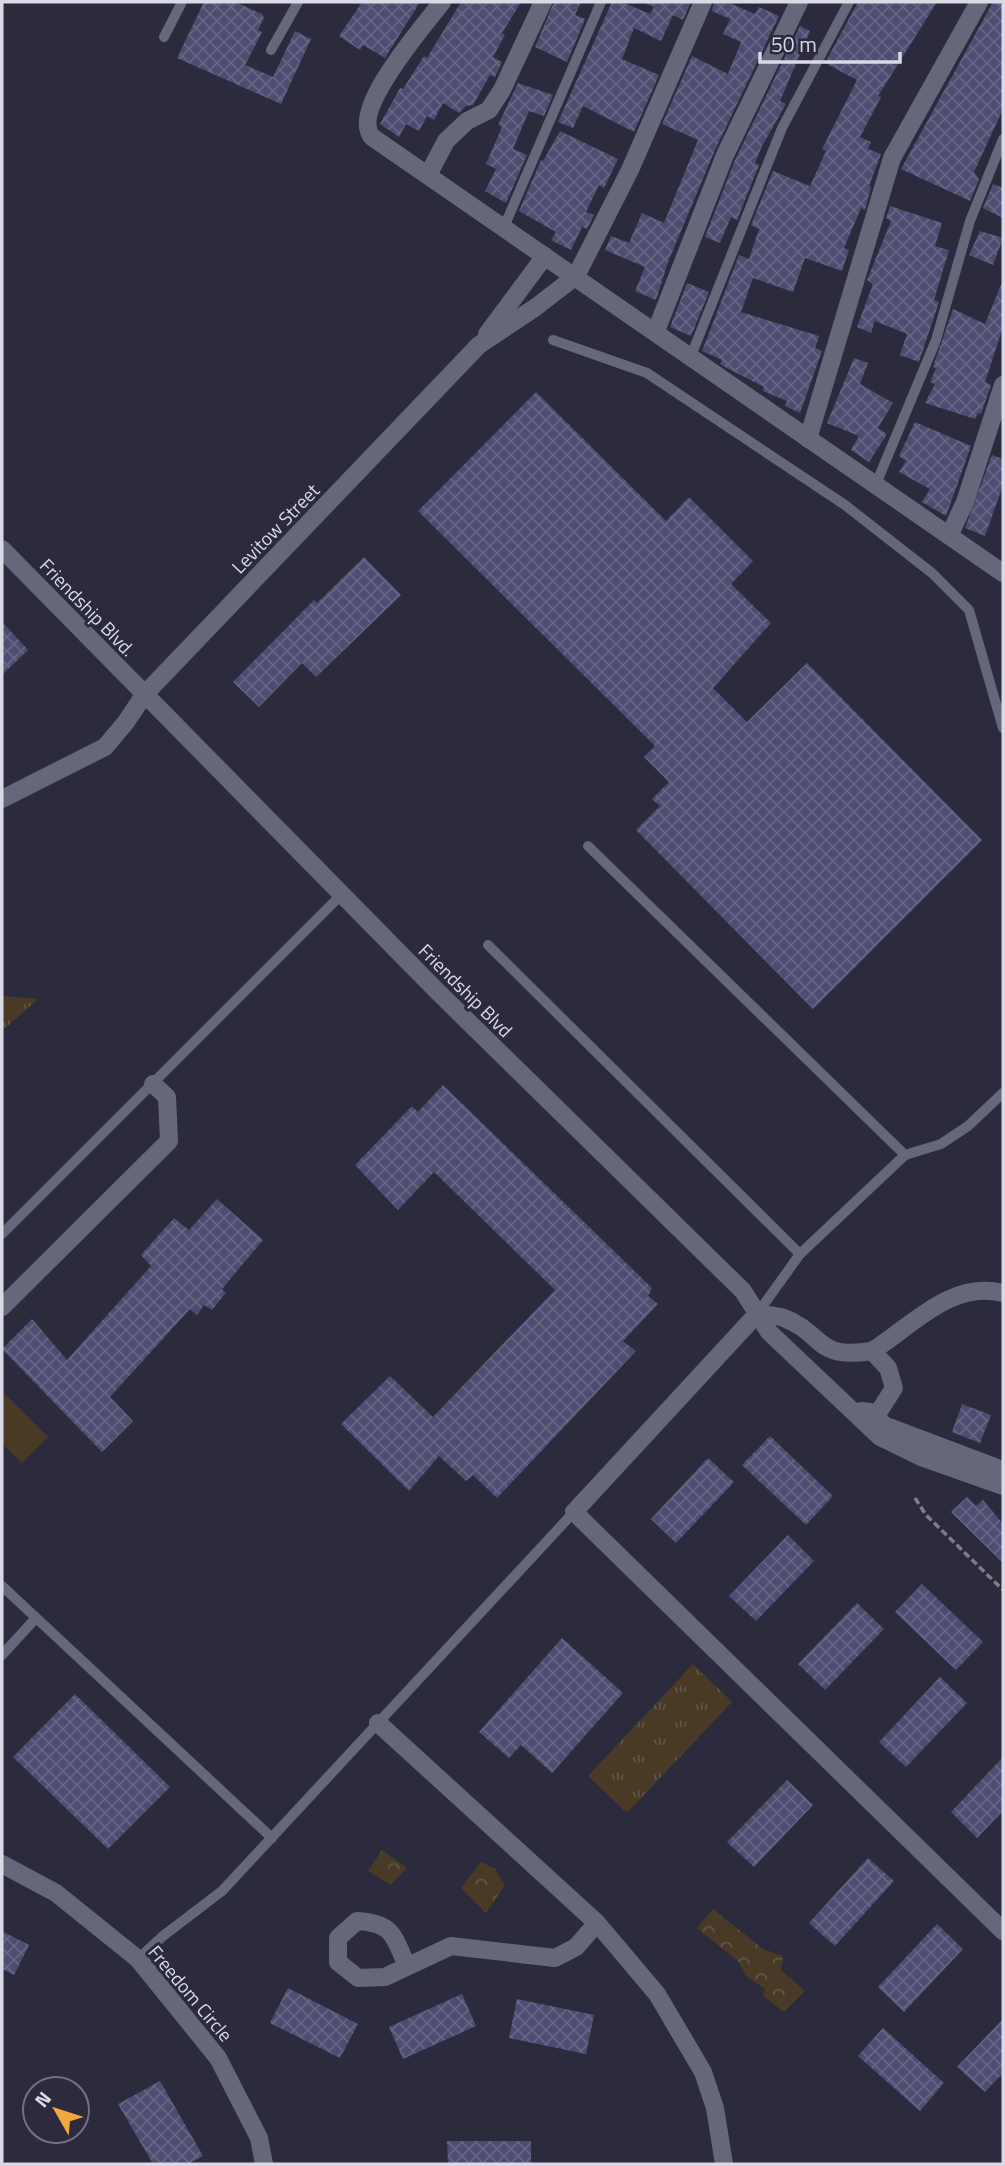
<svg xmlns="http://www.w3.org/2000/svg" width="1005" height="2166" font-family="'Titillium Web',sans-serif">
<defs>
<pattern id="grass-tufts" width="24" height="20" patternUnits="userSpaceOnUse" patternTransform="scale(1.75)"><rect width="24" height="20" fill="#493a26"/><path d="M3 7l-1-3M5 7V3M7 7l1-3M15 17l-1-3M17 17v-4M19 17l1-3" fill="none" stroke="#635646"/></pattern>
<pattern id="park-crowns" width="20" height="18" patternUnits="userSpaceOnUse" patternTransform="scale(1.75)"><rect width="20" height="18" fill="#493a26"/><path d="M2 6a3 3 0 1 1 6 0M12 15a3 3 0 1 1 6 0" fill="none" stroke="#635646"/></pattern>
<pattern id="building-cross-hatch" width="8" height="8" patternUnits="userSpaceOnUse" patternTransform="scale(1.75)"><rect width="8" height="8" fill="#4e4c71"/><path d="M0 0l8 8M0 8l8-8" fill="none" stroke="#676585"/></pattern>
</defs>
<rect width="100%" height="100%" fill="#2b2b3d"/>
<g fill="url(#grass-tufts)">
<path d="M2,996L38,999L2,1031Z"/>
<path d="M693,1664L732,1702L627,1813L588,1776Z"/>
</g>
<g fill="url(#park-crowns)">
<path d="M382,1850L407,1868L391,1885L368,1871Z"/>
<path d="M481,1862L495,1869L505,1885L486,1913L461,1888Z"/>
<path d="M713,1909L763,1949L783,1956L781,1970L805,1991L784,2012L763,1996L765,1989L746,1976L739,1962L697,1928Z"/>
</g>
<path fill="#493a26" d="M2,1391L48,1437L22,1463L2,1444Z"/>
<g fill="url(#building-cross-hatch)">
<path d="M204,2H235L262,14L264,18L258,30L262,32L245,65L273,77L295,31L311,39L281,104L177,58Z"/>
<path d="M362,2H420L385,58L363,45L360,50L339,36Z"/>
<path d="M461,2H521L502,33L505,35L493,57L502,62L495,77L490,75L473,105L466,106L459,113L443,103L434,120L427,116L419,131L406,124L399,137L380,124L400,88L403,89L424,56L427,58Z"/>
<path d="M554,2H581L575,15L585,19L567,62L535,47Z"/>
<path d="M612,2H622L650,14L654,7L643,2H691L683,20L673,15L661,41L634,28L622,59L659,75L634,132L583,106L573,128L558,122Z"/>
<path d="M714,2H727L755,14L759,7L779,16L715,150L668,262L656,300L635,291L645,267L605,250L611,236L629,243L642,213L664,223L698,140L662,124L692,56L728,74L741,42L723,34L730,19L712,11Z"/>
<path d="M858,2H937L878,96L881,97L860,137L871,142L868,149L881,154L869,186L871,187L865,210L861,208L844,248L849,250L842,271L805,258L793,292L753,278L741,312L819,336L815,348L822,351L800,413L785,406L787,401L763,391L764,387L727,368L720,364L722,360L702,351L739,255L749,259L759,229L751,225L773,171L810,186L826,151L822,149L857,80L825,63Z"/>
<path d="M993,2H1003V109L974,172L979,179L970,201L901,169Z"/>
<path d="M800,26L810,31L780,101L786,104L762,146L755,163L759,165L737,220L731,217L720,243L705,237L735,160Z"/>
<path d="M518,83L553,95L544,116L529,111L513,149L527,155L506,203L485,191L496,169L486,164L502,127L498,125Z"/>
<path d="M560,131L618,159L604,188L599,185L586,212L594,215L587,229L582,227L571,250L551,240L556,232L519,211L541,160L543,161Z"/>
<path d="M993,184L1003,188V218L983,208Z"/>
<path d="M890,206L942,223L935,246L949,250L934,300L939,302L919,362L900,355L907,334L875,321L871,333L857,327L873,284L867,280L891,221L886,218Z"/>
<path d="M980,231L1003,238L993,265L969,255Z"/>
<path d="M1003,280V327L985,382L991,385L981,414L978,413L975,419L925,403L935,384L930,382L936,368L933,367L953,309L985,324Z"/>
<path d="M687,283L709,292L691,336L670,327Z"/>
<path d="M854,358L868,363L860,384L893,403L878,428L887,434L869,462L851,450L859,436L827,423Z"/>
<path d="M536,392L666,521L689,497L753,561L731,584L771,623L713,688L747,722L807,663L982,840L813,1009L636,830L660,806L652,799L669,782L644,757L655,746L418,511Z"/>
<path d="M915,422L971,446L946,516L922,502L930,489L899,472L906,461L899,456Z"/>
<path d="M992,455L1003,459V485L985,536L965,528Z"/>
<path d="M364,557L401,595L316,677L302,663L259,707L233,682L314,600L317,603Z"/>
<path d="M2,622L28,650L2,675Z"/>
<path d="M443,1085L652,1288L648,1296L658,1304L623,1341L636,1351L497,1498L473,1475L466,1481L439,1456L409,1491L341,1424L390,1376L433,1417L555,1290L434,1172L398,1210L355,1165L412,1106L418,1112Z"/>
<path d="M217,1199L263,1240L222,1289L226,1293L212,1310L204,1305L197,1315L190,1309L110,1397L133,1421L102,1452L2,1349L32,1319L67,1360L151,1266L141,1255L174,1218L189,1230Z"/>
<path d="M962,1404L991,1415L980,1443L952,1432Z"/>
<path d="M770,1436L833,1496L806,1525L742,1465Z"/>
<path d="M708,1458L734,1482L676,1543L651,1519Z"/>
<path d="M967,1497L976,1506L983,1500L1003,1524V1563L951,1512Z"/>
<path d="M788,1535L814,1561L756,1621L729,1596Z"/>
<path d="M922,1584L983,1642L956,1670L895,1612Z"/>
<path d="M857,1603L884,1629L825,1690L798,1664Z"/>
<path d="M562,1638L623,1693L552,1773L521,1745L509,1758L479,1732Z"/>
<path d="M940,1677L967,1703L906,1767L879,1742Z"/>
<path d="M75,1694L170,1787L108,1849L13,1757Z"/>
<path d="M1003,1757V1811L977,1838L951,1812Z"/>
<path d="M787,1780L813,1805L754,1867L727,1842Z"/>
<path d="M868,1858L894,1881L835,1946L809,1923Z"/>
<path d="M937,1924L963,1949L904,2012L878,1987Z"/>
<path d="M2,1931L29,1945L14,1975L2,1969Z"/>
<path d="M288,1988L358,2024L340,2058L270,2023Z"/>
<path d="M462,1994L476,2026L403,2059L389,2027Z"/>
<path d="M517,1999L594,2015L586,2054L509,2038Z"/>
<path d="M1003,2019V2073L985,2092L957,2067Z"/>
<path d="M883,2028L944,2083L920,2111L858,2056Z"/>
<path d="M160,2081L203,2156L188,2164H153L118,2104Z"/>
<path d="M447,2141H531V2164H448Z"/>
</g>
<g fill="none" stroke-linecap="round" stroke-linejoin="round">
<path stroke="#7c7c8b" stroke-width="3.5" stroke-dasharray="7 3.5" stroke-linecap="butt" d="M915,1498L926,1515L1003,1590"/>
<g stroke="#67677c" stroke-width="10">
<path d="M164,37L182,2"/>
<path d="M271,50L298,2"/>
<path d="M504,227L601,2"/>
<path d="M553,340L647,373L845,505L932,573L969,610L1003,728"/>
<path d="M691,356L782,128L849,2"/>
<path d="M876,484L936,340L970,221L1003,139"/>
<path d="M588,846L905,1155"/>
<path d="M488,945L800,1254"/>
<path d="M2,1234L341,895"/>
<path d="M757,1314L800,1254L905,1155L941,1144L968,1126L1003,1093"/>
<path d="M2,1586L272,1838"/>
<path d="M2,1655L35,1619"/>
<path d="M138,1959L163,1936L222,1891L574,1512"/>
</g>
<g stroke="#67677c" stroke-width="18">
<path d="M428,175L446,141L467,121L489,110L502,90L543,2"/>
<path d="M576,276L630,170L703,2"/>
<path d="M656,331L725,155L799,2"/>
<path d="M808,439L892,158L979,2"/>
<path d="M950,534L965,502L1003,385"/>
<path d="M2,1307L169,1141L167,1097L153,1084"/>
<path d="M574,1512L1003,1931"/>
<path d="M378,1723L597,1923L657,1994L703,2072L715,2108L724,2164"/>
<path d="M2,1864L56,1893L138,1959L218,2058L259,2138L264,2164"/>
<path d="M407,1966C393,1935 393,1923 357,1921L338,1938V1962L358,1978L385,1977L451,1946L555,1958L576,1947L597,1923"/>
</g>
<g stroke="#67677c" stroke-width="18">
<path d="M442,2C424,26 349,110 372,137L1003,573"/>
<path d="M487,334L545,256"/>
<path d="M2,549L438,992L743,1291L769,1332L880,1437L921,1457L1003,1486"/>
<path d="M2,799L105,747L126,722L144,695L479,345L536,307L576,276"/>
<path d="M757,1314C765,1315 777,1315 784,1318C825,1334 814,1360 872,1351C912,1326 951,1280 1003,1293"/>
<path d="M861,1411L878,1413L894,1388L888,1368L872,1351"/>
<path d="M868,1412L886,1426L1003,1470"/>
<path d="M574,1512L757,1314"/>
</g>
</g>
<g text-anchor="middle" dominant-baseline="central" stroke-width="6" stroke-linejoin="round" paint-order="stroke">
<g font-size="19" fill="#dadae6" stroke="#2b2b3d">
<text transform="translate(275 528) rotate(-46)">Levitow Street</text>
<text transform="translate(88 607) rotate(46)">Friendship Blvd.</text>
<text transform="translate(466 990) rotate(45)">Friendship Blvd</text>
<text transform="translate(191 1993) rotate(50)">Freedom Circle</text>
</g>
</g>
<rect width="1005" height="2166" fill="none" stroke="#dadae6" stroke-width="7"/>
<g transform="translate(56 2110) rotate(309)"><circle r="33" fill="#2b2b3d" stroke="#717181" stroke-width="2"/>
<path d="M0-5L12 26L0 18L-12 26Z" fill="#efa73e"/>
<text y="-10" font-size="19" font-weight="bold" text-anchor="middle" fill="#dadae6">N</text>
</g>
<path d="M760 52v10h140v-10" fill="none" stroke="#dadae6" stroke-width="3.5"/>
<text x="771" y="52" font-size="21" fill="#dadae6" stroke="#2b2b3d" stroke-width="5" paint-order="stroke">50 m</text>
</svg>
